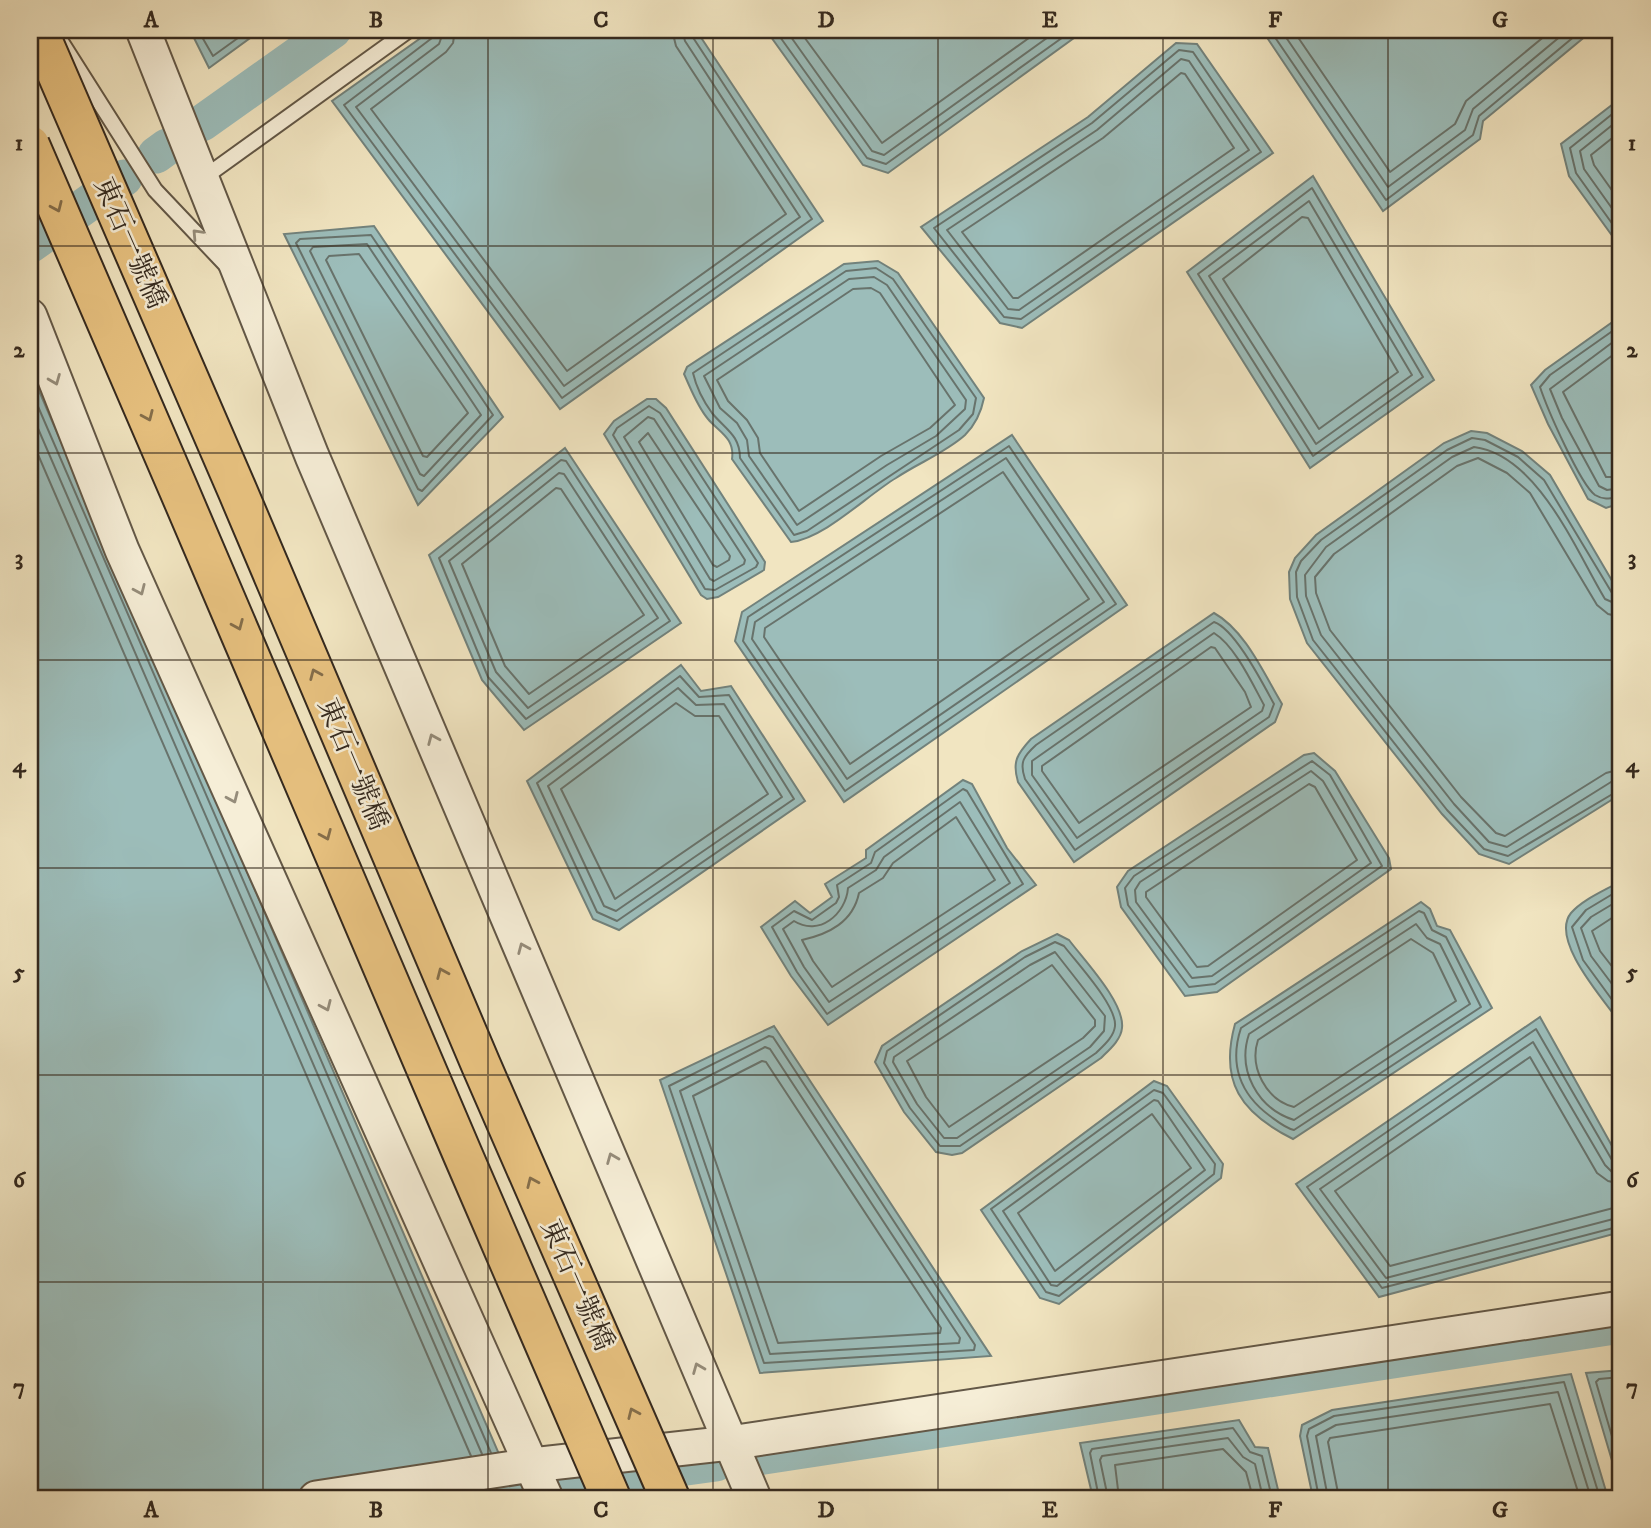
<svg xmlns="http://www.w3.org/2000/svg" width="1651" height="1528" font-family="'IM FELL DW Pica','Noto Serif TC',serif">
<rect width="100%" height="100%" fill="#f1e5c1"/>
<filter id="stains"><feTurbulence type="fractalNoise" baseFrequency=".00286" numOctaves="4"/><feColorMatrix values="0 0 0 0 .2 0 0 0 0 .09 0 0 0 0 .02 0 0 0 .5 -.17"/></filter>
<radialGradient id="worn" r=".72"><stop offset=".6" stop-color="#630" stop-opacity="0"/><stop offset="1" stop-color="#630" stop-opacity=".3"/></radialGradient>
<g fill="#9cbdba" stroke="#72827c" stroke-width="2">
<path d="M190,30H261L209,68Z"/>
<path d="M432,30H696L823,221L560,409L332,101Z"/>
<path d="M766,30H1085L888,173L863,165Z"/>
<path d="M1262,30H1593L1483,121L1480,139L1383,211Z"/>
<path d="M1176,43L1197,44L1273,153L1022,328L1000,323L921,227L1088,117Z"/>
<path d="M1621,98V248L1569,176L1561,144Z"/>
<path d="M1313,176L1434,380L1310,468L1187,272Z"/>
<path d="M374,226L503,417L418,505L284,234Z"/>
<path d="M878,261L898,273L984,398C981,413 976,424 965,435C945,453 918,463 896,478C866,496 825,538 791,542L732,459C735,438 719,432 708,419C697,406 691,389 684,374L687,367L844,264Z"/>
<path d="M1621,316V503L1606,508L1588,499L1548,424L1531,385L1545,370Z"/>
<path d="M30,370L518,1498H30Z"/>
<path d="M647,399H656L666,408L765,562L764,570L718,597L707,599L701,595L604,434L614,421Z"/>
<path d="M1471,431L1487,433L1522,451L1550,475L1621,596V794L1509,864L1479,854L1442,814L1307,643L1290,599L1289,572L1295,558L1316,535L1444,443Z"/>
<path d="M1012,435L1127,605L844,802L735,641L742,612Z"/>
<path d="M565,448L681,623L524,730L482,680L429,555Z"/>
<path d="M1214,613C1245,630 1264,674 1282,704L1275,722L1074,862L1018,782C1012,762 1017,754 1031,739Z"/>
<path d="M681,665L701,691L731,686L805,801L619,930L593,919L527,781Z"/>
<path d="M1314,753L1335,771L1389,858L1391,869L1217,992L1185,996L1121,907L1117,887L1128,871L1304,755Z"/>
<path d="M963,780L972,784L1007,848L1036,885L828,1025L791,976L761,927L795,901L810,913L832,897L825,884L866,858V850Z"/>
<path d="M1621,881V1024C1605,1001 1549,940 1571,913C1583,899 1606,890 1621,881Z"/>
<path d="M1421,902L1430,909L1437,926L1450,930L1492,1008L1293,1139C1241,1113 1219,1082 1235,1024Z"/>
<path d="M1057,934L1069,940C1084,960 1125,1003 1122,1028C1121,1040 1109,1050 1101,1058L962,1153L952,1155L936,1152L904,1112L875,1062L882,1046L1022,951Z"/>
<path d="M1540,1017L1621,1162V1232L1379,1297L1296,1184Z"/>
<path d="M774,1026L991,1356L760,1373L660,1080Z"/>
<path d="M1154,1081L1167,1086L1223,1164L1221,1178L1059,1304L1040,1298L981,1210Z"/>
<path d="M1621,1370V1491L1586,1373Z"/>
<path d="M1571,1374L1608,1498H1313L1300,1436L1302,1425L1332,1410Z"/>
<path d="M1239,1420L1255,1447L1268,1448L1280,1498H1093L1080,1443Z"/>
</g>
<g fill="none" stroke-linecap="round" stroke-linejoin="round">
<g stroke="#68736c" stroke-width="2">
<path d="M198,30L213,56L249,30"/>
<path d="M435,30L432,38L344,105L562,398L812,219L692,36L691,30"/>
<path d="M444,30L439,44L356,107L564,386L800,217L685,41L682,30"/>
<path d="M455,30L453,43L446,52L371,109L567,371L786,214L676,46L672,30"/>
<path d="M775,30L867,158L886,164L1073,30"/>
<path d="M786,30L872,151L884,155L1058,30"/>
<path d="M799,30L882,143L1040,30"/>
<path d="M1270,30L1386,200L1473,135L1479,116L1582,30"/>
<path d="M1281,30L1388,187L1465,130L1473,109L1568,30"/>
<path d="M1293,30L1390,172L1455,124L1466,101L1552,30"/>
<path d="M1179,50L1193,52L1261,152L1021,319L1004,317L934,228L1092,123Z"/>
<path d="M1181,59L1189,61L1249,150L1019,310L1008,309L947,230L1097,130Z"/>
<path d="M1181,73L1185,74L1234,148L1018,298H1013L962,232L1103,138Z"/>
<path d="M1621,107L1570,148L1576,173L1621,236"/>
<path d="M1621,118L1580,151L1584,169L1621,221"/>
<path d="M1621,131L1591,155L1594,165L1621,203"/>
<path d="M1312,188L1423,377L1313,456L1198,274Z"/>
<path d="M1309,201L1412,375L1316,444L1209,276Z"/>
<path d="M1302,217L1308,218L1398,372L1319,429L1223,279Z"/>
<path d="M371,235L493,415L422,491L418,489L296,243L300,239Z"/>
<path d="M367,244L481,415L424,476L420,474L310,251L313,247Z"/>
<path d="M359,254L468,413L427,457L423,456L326,260L329,256Z"/>
<path d="M876,268L893,279L976,398L973,414L959,430L807,531L794,535L740,458C740,435 725,429 712,413C704,402 696,386 693,373L846,271Z"/>
<path d="M874,277L887,285L966,400L965,409L936,436L887,465L797,525L749,456L747,440L737,423L720,408L704,376L849,279Z"/>
<path d="M871,288L880,293L955,405L930,428L881,456L799,511L760,453L758,438L747,420L728,401L717,380L853,289Z"/>
<path d="M1621,325L1550,375L1540,387C1547,408 1580,484 1595,495C1605,501 1611,498 1621,496"/>
<path d="M1621,336L1550,389L1562,418L1599,486L1607,490L1621,488"/>
<path d="M1621,349L1563,392L1606,477H1621"/>
<path d="M30,388L491,1453"/>
<path d="M649,406L660,413L758,563L756,567L715,590L705,589L613,435L617,428Z"/>
<path d="M30,410L482,1454"/>
<path d="M648,417L654,419L745,560L744,564L714,581L710,579L624,437Z"/>
<path d="M648,433L730,556L729,560L717,567L713,565L639,442Z"/>
<path d="M30,436L471,1456"/>
<path d="M1009,446L1116,604L845,791L743,641L748,617Z"/>
<path d="M1006,458L1104,602L847,779L752,639L755,622Z"/>
<path d="M561,460L566,461L670,621L526,719L488,677L439,558Z"/>
<path d="M1003,472L1089,599L850,764L764,637L765,628Z"/>
<path d="M559,473L564,474L658,618L528,708L496,672L449,561Z"/>
<path d="M556,488L561,489L644,615L529,694L505,666L462,564Z"/>
<path d="M1621,597L1612,593L1544,480L1518,457L1485,440L1472,438L1447,450L1321,540L1301,561L1296,572L1297,597L1313,640L1447,810L1484,849L1508,856L1621,789"/>
<path d="M1621,606L1605,599C1576,551 1538,455 1474,447L1452,457L1326,547L1305,575L1306,596L1321,635L1454,804L1489,842L1507,847L1611,782L1621,780"/>
<path d="M1621,617L1608,614L1597,605L1530,493L1507,473L1478,458L1457,466L1334,554L1315,577L1316,593L1330,630L1461,797L1496,833L1505,836L1606,773L1621,769"/>
<path d="M1214,622C1235,629 1263,684 1274,704L1269,717L1075,850L1025,779C1019,762 1024,756 1036,745Z"/>
<path d="M1214,633C1235,646 1252,683 1264,705L1262,711L1077,838L1032,775V761Z"/>
<path d="M1211,647L1215,648L1245,692L1251,707L1079,823L1042,771V766Z"/>
<path d="M680,676L699,697L729,695L794,799L617,921L597,912L537,783Z"/>
<path d="M678,688L696,705L724,704L782,797L616,911L604,906L548,786Z"/>
<path d="M676,703L695,716H719L768,794L615,899L561,789Z"/>
<path d="M1312,761L1330,775L1382,866L1215,984L1189,987L1128,905L1125,888L1134,876Z"/>
<path d="M1311,771L1323,781L1371,863L1212,976L1192,978L1136,902L1135,890L1140,882Z"/>
<path d="M1309,784L1315,787L1357,860L1208,966L1197,967L1146,897V892Z"/>
<path d="M963,789L967,791L1023,884L827,1014L797,972L772,927L794,911L812,920L836,903L839,897L837,885L871,863L875,852Z"/>
<path d="M960,802L1010,883L829,1002L804,967L783,929L794,921C819,937 846,914 848,888L876,870L884,857Z"/>
<path d="M956,817L995,880L832,987L813,961L802,940C829,934 853,922 859,893L883,878L893,863Z"/>
<path d="M1621,889L1586,910L1572,927L1583,960L1621,1012"/>
<path d="M1621,899L1591,917L1581,928L1591,956L1621,996"/>
<path d="M1419,911L1424,913L1432,930L1446,937L1481,1007L1294,1130C1285,1128 1277,1121 1270,1116C1240,1094 1229,1064 1241,1028Z"/>
<path d="M1621,912L1592,931L1600,951L1621,978"/>
<path d="M1416,924L1427,938L1440,944L1470,1004L1294,1120C1257,1108 1237,1070 1249,1034Z"/>
<path d="M1411,939L1433,953L1456,1001L1294,1107C1266,1100 1249,1067 1258,1040Z"/>
<path d="M1055,942L1064,946C1077,963 1117,1006 1115,1026C1114,1037 1103,1046 1096,1053L960,1146H940L910,1108L884,1063L887,1051L1025,957Z"/>
<path d="M1055,952L1105,1016L1104,1031L1090,1047L957,1138H944L917,1104L893,1062L894,1057L1030,965Z"/>
<path d="M1052,965L1095,1020V1026L1083,1038L949,1127L926,1097L907,1061Z"/>
<path d="M769,1036L773,1037L975,1345L974,1350L764,1363L669,1086Z"/>
<path d="M765,1047L770,1049L960,1338L959,1343L770,1354L680,1091Z"/>
<path d="M762,1061L766,1062L941,1328L940,1333L778,1343L693,1096Z"/>
<path d="M1154,1090L1163,1093L1215,1164L1214,1174L1059,1296L1046,1292L991,1209Z"/>
<path d="M1154,1100L1158,1101L1205,1170L1057,1286L1051,1285L1003,1211Z"/>
<path d="M1152,1114L1191,1168L1055,1271L1018,1213Z"/>
<path d="M1621,1164L1612,1160L1536,1029L1307,1187L1382,1288L1621,1226"/>
<path d="M1621,1173L1612,1172L1605,1165L1533,1042L1320,1189L1386,1278L1621,1217"/>
<path d="M1621,1184L1608,1181L1597,1173L1530,1057L1335,1191L1390,1266L1621,1206"/>
<path d="M1621,1377L1599,1379L1596,1382L1621,1467"/>
<path d="M1099,1498L1090,1453L1092,1449L1233,1428L1250,1452L1262,1456L1272,1498"/>
<path d="M1108,1498L1100,1460L1102,1456L1228,1438L1243,1457L1255,1464L1263,1498"/>
<path d="M1119,1498L1115,1465L1223,1449L1246,1472L1253,1498"/>
<path d="M1319,1498L1307,1436L1309,1429L1334,1416L1564,1382L1600,1498"/>
<path d="M1328,1498L1316,1436L1336,1425L1558,1392L1591,1498"/>
<path d="M1339,1498L1328,1442L1330,1438L1550,1404L1580,1498"/>
</g>
<g stroke="#9cbdba" stroke-width="37">
<path d="M202,123L333,30"/>
<path d="M156,155L167,147"/>
<path d="M30,245L124,178"/>
<path d="M758,1457L1621,1325"/>
<path d="M562,1484L716,1463"/>
<path d="M461,1498L521,1490"/>
</g>
<defs>
<g id="service">
<path d="M60,40L155,190L226,265"/>
<path d="M202,179L409,30"/>
</g>
<g id="tertiary">
<path d="M143,30L312,456L754,1498"/>
<path d="M30,316L122,550L546,1498"/>
<path d="M316,1498L532,1465L730,1443L1621,1308"/>
</g>
</defs>
<use href="#service" stroke="#635847" stroke-width="18"/>
<use href="#tertiary" stroke="#635847" stroke-width="37"/>
<use href="#service" stroke="#f6eed7" stroke-width="14"/>
<use href="#tertiary" stroke="#f6eed7" stroke-width="33"/>
<defs>
<g id="trunk-bridge">
<path d="M38,30L238,492L481,1065L670,1498"/>
<path d="M30,145C226,595 415,1048 611,1498"/>
</g>
</defs>
<use href="#trunk-bridge" stroke="#34291e" stroke-width="42" stroke-linecap="butt"/>
<use href="#trunk-bridge" stroke="#e8c280" stroke-width="38"/>
</g>
<defs><path id="oneway-chevron" d="M-2-3.5L2.5 0L-2 3.5" fill="none" stroke-width="1.6" stroke-linecap="round" stroke-linejoin="round" transform="scale(1.75)"/></defs>
<g stroke="#856e4a">
<use href="#oneway-chevron" transform="translate(57 207) rotate(66)"/>
<use href="#oneway-chevron" transform="translate(148 416) rotate(66)"/>
<use href="#oneway-chevron" transform="translate(238 625) rotate(67)"/>
<use href="#oneway-chevron" transform="translate(315 674) rotate(-113)"/>
<use href="#oneway-chevron" transform="translate(326 835) rotate(67)"/>
<use href="#oneway-chevron" transform="translate(442 973) rotate(-113)"/>
<use href="#oneway-chevron" transform="translate(532 1182) rotate(-114)"/>
<use href="#oneway-chevron" transform="translate(633 1413) rotate(-114)"/>
</g>
<g stroke="#958c7a">
<use href="#oneway-chevron" transform="translate(197 234) rotate(-133)"/>
<use href="#oneway-chevron" transform="translate(55 380) rotate(68)"/>
<use href="#oneway-chevron" transform="translate(140 590) rotate(66)"/>
<use href="#oneway-chevron" transform="translate(433 739) rotate(-113)"/>
<use href="#oneway-chevron" transform="translate(233 798) rotate(66)"/>
<use href="#oneway-chevron" transform="translate(523 948) rotate(-113)"/>
<use href="#oneway-chevron" transform="translate(326 1006) rotate(66)"/>
<use href="#oneway-chevron" transform="translate(612 1158) rotate(-112)"/>
<use href="#oneway-chevron" transform="translate(698 1368) rotate(-112)"/>
</g>
<path fill="none" stroke="#34291e" stroke-width="2" stroke-opacity="0.55" d="M263,30V1498M488,30V1498M713,30V1498M938,30V1498M1163,30V1498M1388,30V1498M30,246H1621M30,453H1621M30,660H1621M30,868H1621M30,1075H1621M30,1282H1621"/>
<g text-anchor="middle" dominant-baseline="central" stroke-width="5" stroke-linejoin="round" paint-order="stroke">
<g font-size="28" fill="#34291e" stroke="#f6eed7">
<text transform="translate(130 243) rotate(66)">東石一號橋</text>
<text transform="translate(353 764) rotate(67)">東石一號橋</text>
<text transform="translate(577 1285) rotate(66)">東石一號橋</text>
</g>
</g>
<rect width="1651" height="1528" fill="none" stroke="#f1e5c1" stroke-width="77"/>
<rect x="38" y="38" width="1574" height="1452" fill="none" stroke="#34291e" stroke-width="2.5"/>
<g font-size="23" text-anchor="middle" font-weight="bold" fill="#34291e">
<text x="151" y="27">A</text>
<text x="376" y="27">B</text>
<text x="601" y="27">C</text>
<text x="826" y="27">D</text>
<text x="1050" y="27">E</text>
<text x="1275" y="27">F</text>
<text x="1500" y="27">G</text>
<text x="19" y="150">1</text>
<text x="1632" y="150">1</text>
<text x="19" y="357">2</text>
<text x="1632" y="357">2</text>
<text x="19" y="565">3</text>
<text x="1632" y="565">3</text>
<text x="19" y="772">4</text>
<text x="1632" y="772">4</text>
<text x="19" y="979">5</text>
<text x="1632" y="979">5</text>
<text x="19" y="1187">6</text>
<text x="1632" y="1187">6</text>
<text x="19" y="1394">7</text>
<text x="1632" y="1394">7</text>
<text x="151" y="1517">A</text>
<text x="376" y="1517">B</text>
<text x="601" y="1517">C</text>
<text x="826" y="1517">D</text>
<text x="1050" y="1517">E</text>
<text x="1275" y="1517">F</text>
<text x="1500" y="1517">G</text>
</g>
<rect width="100%" height="100%" filter="url(#stains)"/>
<rect width="100%" height="100%" fill="url(#worn)"/>
</svg>
